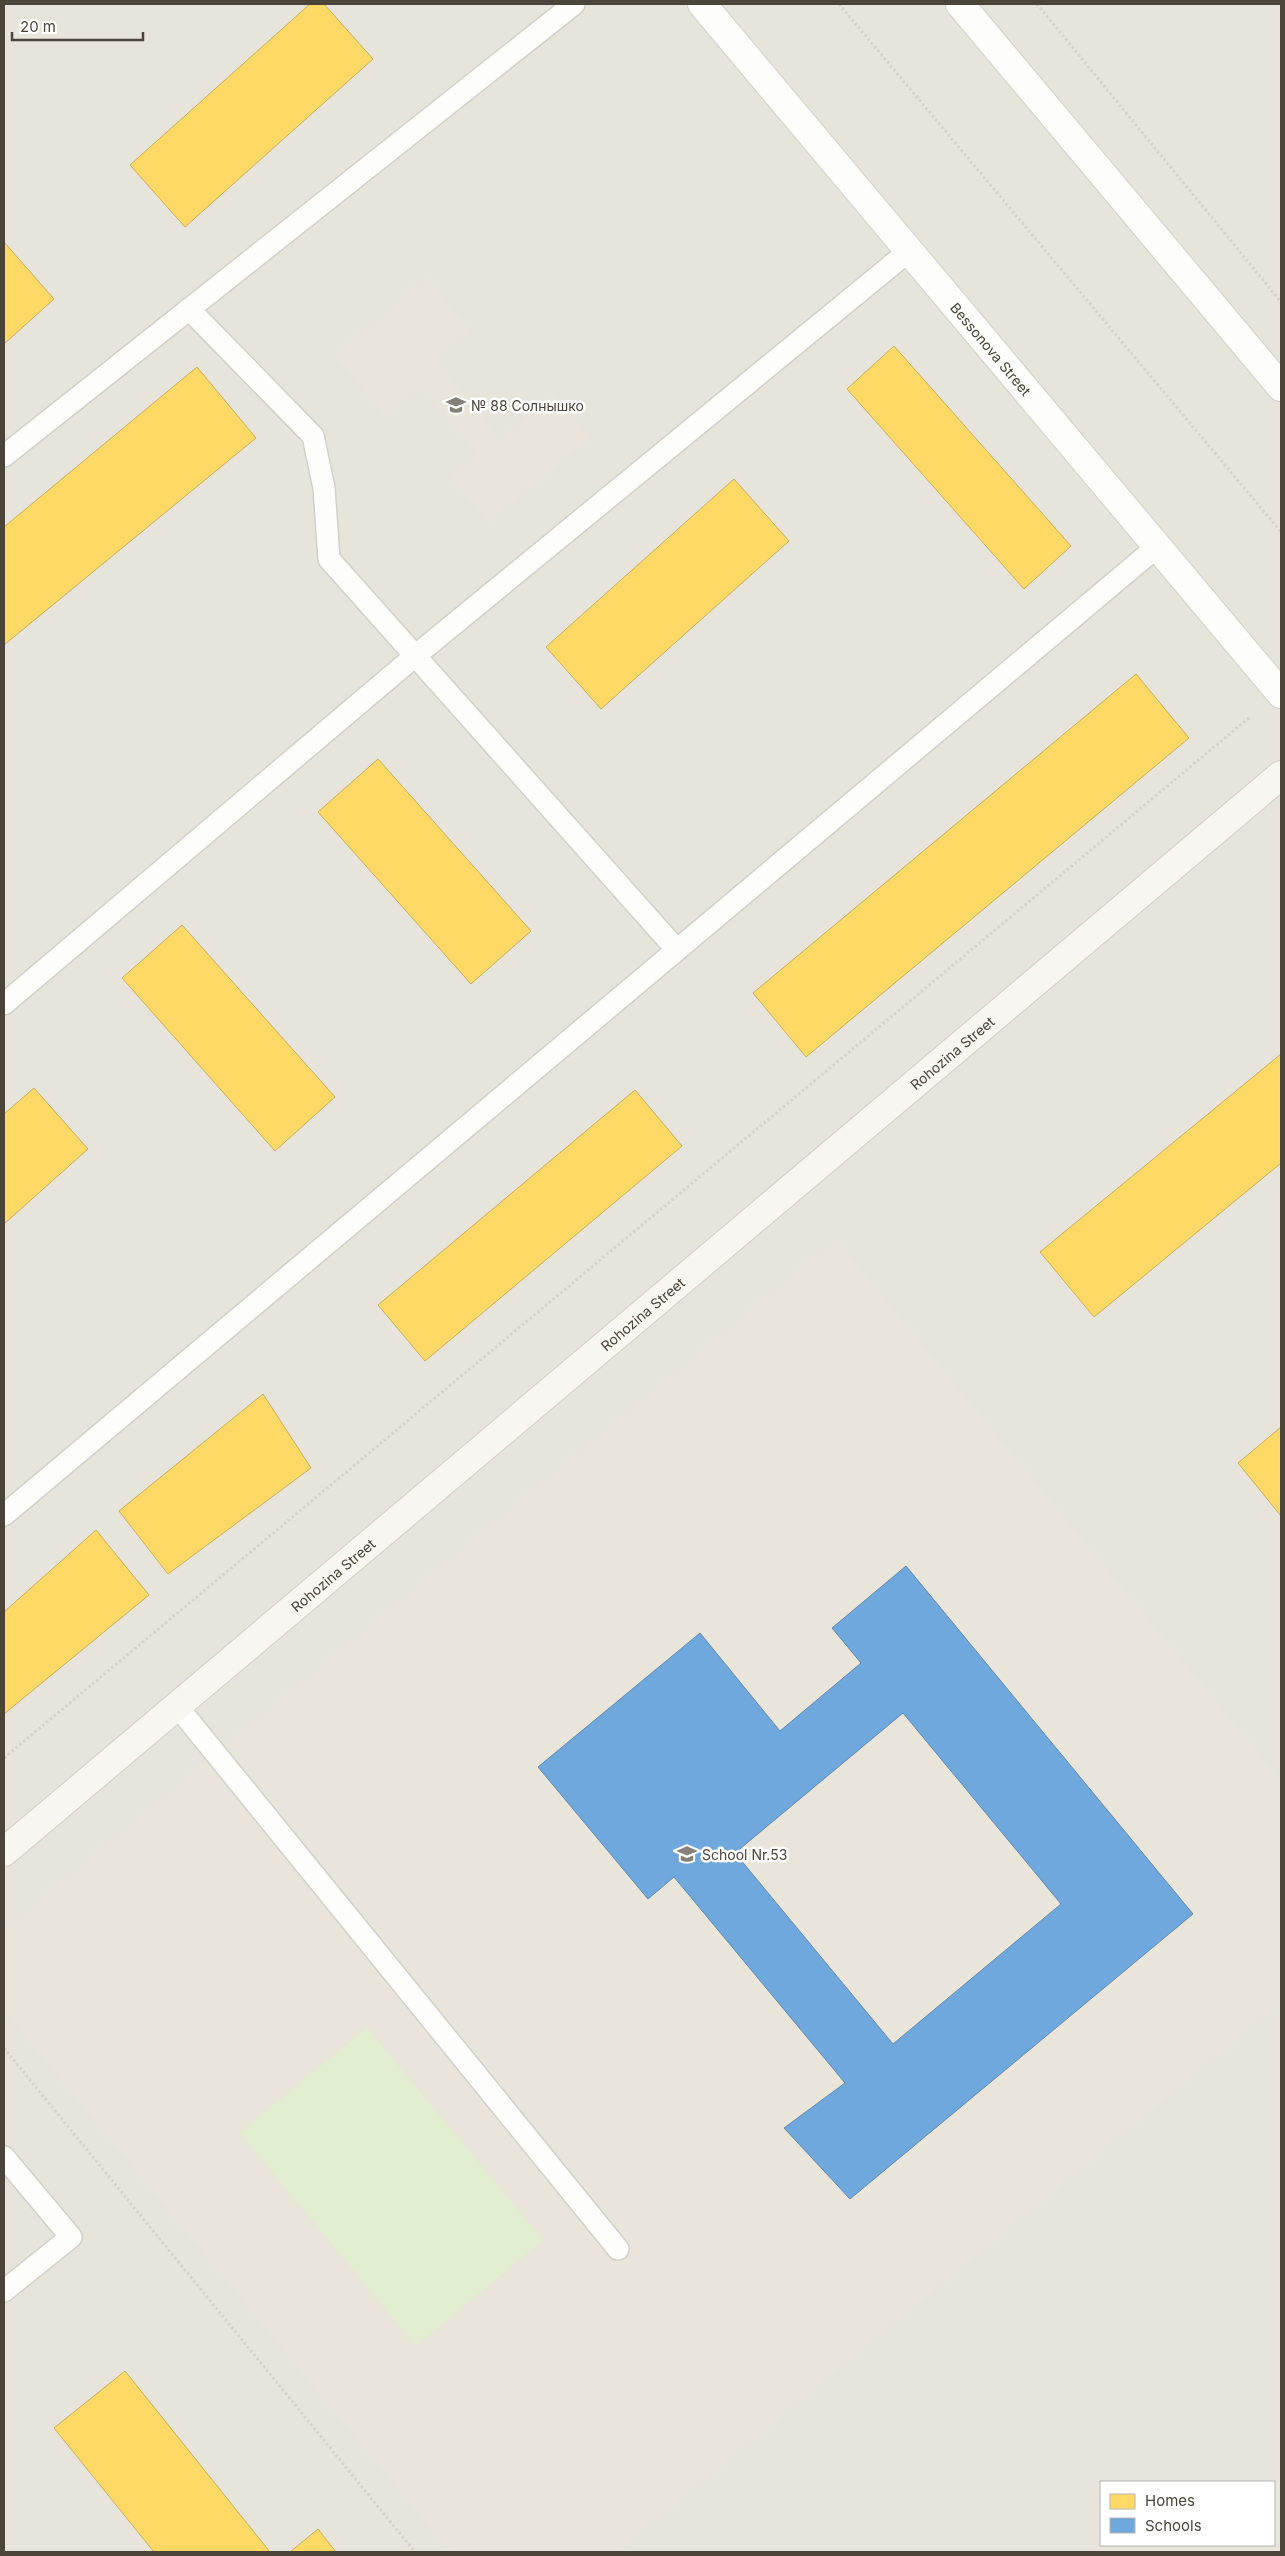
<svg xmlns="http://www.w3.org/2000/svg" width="1285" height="2556" font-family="Inter,sans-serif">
<rect width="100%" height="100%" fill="#f4f2ee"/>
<path fill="#e7e4dc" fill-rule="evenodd" d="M4,4H1281V2552H4ZM1101,2482H1274V2545H1101Z"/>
<g fill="#eae5da">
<path d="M426,277L472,332L437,361L501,438L554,394L590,438L489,524L449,476L476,453L424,388L386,417L334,355Z"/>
<path d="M835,1238L1281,1780V2004L619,2552H450L4,2011V1928Z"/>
</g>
<path fill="#e1eecf" d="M367,2028L543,2240L416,2346L240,2133Z"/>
<g fill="#ffd966" stroke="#c9ac58">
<path d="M310,4H324L373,59L185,227L130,165Z"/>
<path d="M4,242L54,299L4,344Z"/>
<path d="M894,346L1071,546L1024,589L847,389Z"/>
<path d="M197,367L256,438L4,645V527Z"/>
<path d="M734,479L789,541L601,709L546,647Z"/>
<path d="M1136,674L1189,738L806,1057L753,993Z"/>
<path d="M378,759L531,931L471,984L318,812Z"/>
<path d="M182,925L335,1097L275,1151L122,978Z"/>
<path d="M1281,1054V1163L1094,1317L1040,1252Z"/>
<path d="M34,1088L88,1149L4,1224V1114Z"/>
<path d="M635,1090L682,1146L425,1361L378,1305Z"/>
<path d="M263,1394L311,1468L168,1574L119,1511Z"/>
<path d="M1281,1427V1516L1238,1463Z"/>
<path d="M96,1530L149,1595L4,1714V1612Z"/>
<path d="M125,2371L270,2552H154L54,2428Z"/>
<path d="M318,2529L336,2552H290Z"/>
</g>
<path fill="#6fa8dc" stroke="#648aab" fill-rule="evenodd" d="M906,1566L1193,1914L850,2199L784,2128L845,2083L674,1877L648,1899L538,1767L700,1633L780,1731L861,1663L832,1628ZM903,1713L1061,1904L893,2044L735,1853Z"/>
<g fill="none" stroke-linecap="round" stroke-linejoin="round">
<defs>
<g id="lane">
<path d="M189,309L313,436L324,488L329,559L677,950"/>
<path d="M4,456L574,4"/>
<path d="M4,1004L415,656L909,251"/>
<path d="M4,1515L1158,546"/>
<path d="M177,1706L618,2249"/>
<path d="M4,2157L71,2237L4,2291"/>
</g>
<g id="street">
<path id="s1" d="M702,4L1281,694"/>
<path d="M960,4L1281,387"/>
</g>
<g id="secondary">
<path id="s2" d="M4,1852L1281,775"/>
</g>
</defs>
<use href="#lane" stroke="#d2d0cb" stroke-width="24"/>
<use href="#street" stroke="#d2d0cb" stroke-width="30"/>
<use href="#secondary" stroke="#d3cfc5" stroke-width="30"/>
<g stroke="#d3d2cc" stroke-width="3" stroke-dasharray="2.5 2.5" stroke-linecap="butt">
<path d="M839,4L1281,532"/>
<path d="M1037,4L1281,302"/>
<path d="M4,1758L1250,717"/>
<path d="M4,2048L415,2552"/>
</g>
<use href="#lane" stroke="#fdfdfc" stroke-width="21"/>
<use href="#street" stroke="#fdfdfc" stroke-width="28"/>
<use href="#secondary" stroke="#f7f6f1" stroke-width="28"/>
</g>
<defs>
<symbol id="school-bare" viewBox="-9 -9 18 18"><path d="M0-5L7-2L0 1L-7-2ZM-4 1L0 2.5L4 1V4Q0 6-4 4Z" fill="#868178" stroke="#fff" stroke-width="2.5" paint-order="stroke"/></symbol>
</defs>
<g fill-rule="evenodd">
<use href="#school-bare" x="442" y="391" width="28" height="28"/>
<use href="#school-bare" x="673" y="1840" width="28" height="28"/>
</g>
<g text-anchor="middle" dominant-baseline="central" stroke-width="5" stroke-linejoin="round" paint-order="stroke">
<g font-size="14" fill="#4b4439" stroke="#fff">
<text stroke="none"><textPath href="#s1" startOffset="450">Bessonova Street</textPath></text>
<text stroke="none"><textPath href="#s2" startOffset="1240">Rohozina Street</textPath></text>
<text stroke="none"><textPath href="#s2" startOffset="835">Rohozina Street</textPath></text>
<text stroke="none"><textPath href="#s2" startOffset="430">Rohozina Street</textPath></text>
</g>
<g font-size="14" fill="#4b4439" stroke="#fff" text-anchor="start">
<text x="471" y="405">№ 88 Солнышко</text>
<text x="702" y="1854">School Nr.53</text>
</g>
</g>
<rect width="1285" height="2556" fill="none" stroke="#4b4439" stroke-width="10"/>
<rect x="1100" y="2481" width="175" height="65" fill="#ffffff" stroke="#b7b4b0"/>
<rect x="1110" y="2494" width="25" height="15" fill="#ffd966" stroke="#b7b4b0"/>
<text x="1145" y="2506" font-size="15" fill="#4b4439">Homes</text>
<rect x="1110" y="2518" width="25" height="15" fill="#6fa8dc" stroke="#b7b4b0"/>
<text x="1145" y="2531" font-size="15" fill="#4b4439">Schools</text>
<path d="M12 32v8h131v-8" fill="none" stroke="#4b4439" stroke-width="2.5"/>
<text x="20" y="32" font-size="15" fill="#4b4439" stroke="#ffffff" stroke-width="4" paint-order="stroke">20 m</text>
</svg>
